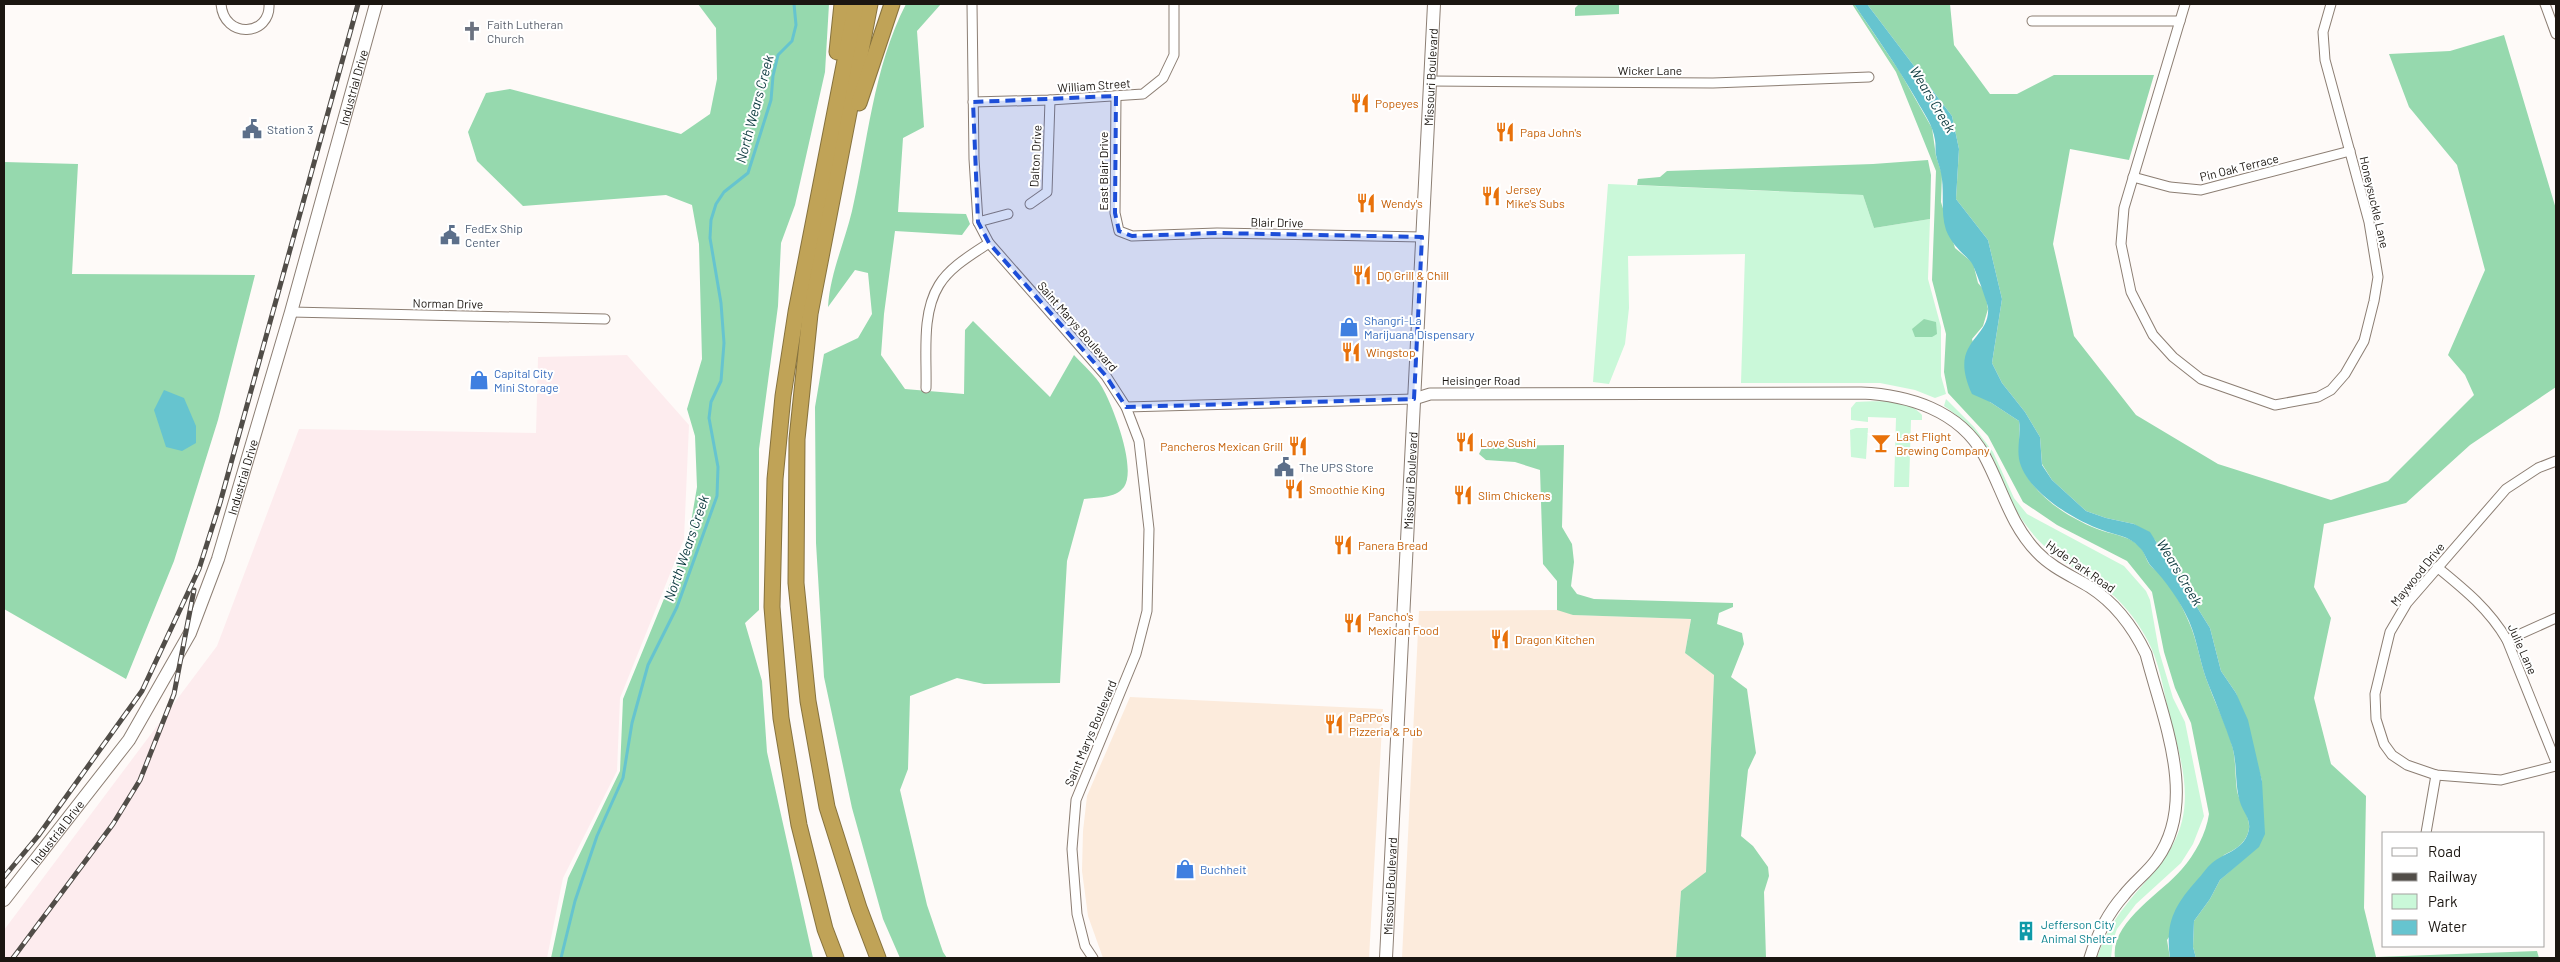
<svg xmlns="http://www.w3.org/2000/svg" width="2560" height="962" font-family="Barlow,sans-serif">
<rect width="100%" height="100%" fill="#fefaf8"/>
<g fill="#fcebdc">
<path d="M1561,610L1574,615L1691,619L1685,653L1714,675L1706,873L1681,891L1676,958H1402L1419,611Z"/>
<path d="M1130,697L1383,709L1369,958H1103L1088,916L1082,871L1083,831L1087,796Z"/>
</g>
<path fill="#fdecee" d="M627,355L689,425L684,539L620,698L617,771L563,878L547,958H4V930L217,646L299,429L536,433L538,357Z"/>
<g fill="#caf8d9">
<path d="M1608,184L1863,195L1874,228L1930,219L1928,279L1941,327V376L1946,394L1935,398L1915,390L1880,383H1741L1745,254L1628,256L1629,308L1625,344L1609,384L1593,382Z"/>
<path d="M1946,399L1974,427L1993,452L2014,498L2027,514L2124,566L2146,591L2150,600L2159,651L2173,698L2185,722L2204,816L2193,844L2181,863L2136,904L2117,929L2113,940L2111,958H2097C2103,939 2113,921 2126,905C2147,878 2173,857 2182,821C2191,784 2177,746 2168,710C2163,687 2159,662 2148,641C2139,624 2128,609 2114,596C2083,569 2052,562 2026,525C2009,503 2002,475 1989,451C1978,432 1961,418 1944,406Z"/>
<path d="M1856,402C1875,401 1908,398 1922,415V420H1911L1909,487H1894L1896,418L1868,417V422L1851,420V408Z"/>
<path d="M1856,428H1868L1866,459L1851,457L1850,430Z"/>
</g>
<g fill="#96d9ae">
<path d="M698,4H829L825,72L795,205L781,243L778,306L759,449V610L745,623L762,681L767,752L813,958H551L568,878L620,771L623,699L688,540L697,487L695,436L687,409L702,359L699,244L692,205L666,195L523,206L477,161L468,132L486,93L510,89L681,134L710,114L717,79L716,28Z"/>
<path d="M906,4H941L917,31L924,127L903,138L898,212L966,214L970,224L962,235L895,231L884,314L881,355L905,389L964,394L965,330L973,321L1050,397L1074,355C1083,365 1095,375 1102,387C1113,406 1137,468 1124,487C1115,499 1096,497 1084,499L1067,561L1060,683L984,684L957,678L910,696L908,769L900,790L927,905L943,952L947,958H900L883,919L852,808L824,677L816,543L815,407L824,354L858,338L872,314L868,273L855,270L828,307C830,274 844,244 852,211C868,142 873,68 906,4Z"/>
<path d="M1579,4H1619V14L1575,16V8Z"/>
<path d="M1852,4H1854L1900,72L1932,128L1936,156L1942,174L1941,202L1955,248L1973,263L1978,283L1985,291L1988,309L1983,326L1972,339L1990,402L2019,421C2021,439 2016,457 2025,473C2041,501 2074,521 2103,531C2116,535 2132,537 2141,548C2145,553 2146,560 2150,565C2153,569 2158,571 2161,575C2172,586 2182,606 2188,620C2198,641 2200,665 2209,686C2216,706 2228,727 2233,749C2236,763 2235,777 2237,791C2240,805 2253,819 2248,833C2244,845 2234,850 2224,855L2167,940L2170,958H2115C2110,922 2162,893 2182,869C2195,854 2206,834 2209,814L2191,723L2175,688L2164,652L2152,592L2127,561L2057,525L2023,502L1988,436L1948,393L1944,372L1946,334L1932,280L1936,171L1896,72Z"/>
<path d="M1867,4H1950L1954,45L1990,94H2017L2054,75H2154L2129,160L2070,149L2053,244L2074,336L2136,415L2218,464L2331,500L2388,481L2474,395L2465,375L2448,355L2485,270L2457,165L2409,107L2389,54L2450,51L2504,35L2556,209V387L2470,445L2406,503L2324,524L2314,587L2331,618L2314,698L2331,764L2366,796L2364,908L2376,957L2537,951L2539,958H2196L2193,947L2194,921L2210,899L2220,880L2238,864L2262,801V781L2236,693L2221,671L2210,628L2155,540L2134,524L2106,518L2086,511L2052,480L2042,464L2040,437L2025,412L2002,383L1992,363L2002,299L1988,240L1956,199L1959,149L1952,116Z"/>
<path d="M1928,160L1931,175L1930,219L1874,228L1863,195L1637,185L1638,179L1660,177L1667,171L1873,164Z"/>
<path d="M4,162L78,164L72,274L255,275L218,420L174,561L126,679L4,609Z"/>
<path d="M1924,319L1936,322L1937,334L1932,337H1915L1912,329Z"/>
<path d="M1564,445L1562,527L1572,544L1574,562L1571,586L1577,594L1594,599L1733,603V607L1719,613L1717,624L1742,633L1744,644L1731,677L1747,689L1756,753L1748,770L1741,836L1753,846L1768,867L1769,876L1764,892L1766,958H1676L1681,891L1706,872L1714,675L1685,653L1691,619L1573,615L1557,610V581L1543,564L1540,470L1515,462L1486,460L1479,454L1483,446Z"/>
</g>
<g fill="#66c4cf">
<path d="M1854,4H1867L1952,116L1959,149L1956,199L1988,240L2002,299L1992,363L2002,383L2025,412L2040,437L2042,465L2052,480L2086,511L2106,518L2134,524L2150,532L2210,628L2221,671L2236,693L2248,720L2262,781L2265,834L2259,847L2220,880L2210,899L2194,921L2193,947L2196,958H2170C2165,923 2174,906 2197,880C2202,875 2206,868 2212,863C2224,853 2243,850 2248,833C2252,821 2245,815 2241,805C2234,786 2238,765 2232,746C2225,725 2217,706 2209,686C2200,665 2198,642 2189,621C2180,601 2166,581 2151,566C2146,560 2145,552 2139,547C2130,536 2115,535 2102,530C2074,520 2025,491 2019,459C2017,446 2021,434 2019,421L1990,402L1972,394C1947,340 1991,340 1988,307C1987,302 1974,265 1971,262C1961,251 1952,245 1946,230C1940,211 1945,192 1941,173C1940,167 1937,161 1936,155C1935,150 1936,145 1935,140C1933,125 1923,112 1916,99C1897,66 1875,35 1854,4Z"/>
<path d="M164,390L184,398L196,426V443L182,451L166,447L154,410Z"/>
</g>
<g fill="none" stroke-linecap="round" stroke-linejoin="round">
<path stroke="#66c4cf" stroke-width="3" d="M561,958L575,901L597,836L623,778L632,723L648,665L677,607L717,496L718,467L709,418L711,402L721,381L724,343L721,303L710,238L711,220L716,204L724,192L748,173L771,100L773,76L778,55L792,41L796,25L794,4"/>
<defs>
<g id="minor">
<path d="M221,4C224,40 271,36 269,4"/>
<path d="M972,4L974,159L978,222L989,243L1106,376L1126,407L1139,441L1149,529L1147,611L1136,654L1076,800L1072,849L1077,914L1085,946L1093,958"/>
<path d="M2185,4L2124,208L2121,244L2131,292L2153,335L2173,357L2201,379L2275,405L2318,397L2331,390L2345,374L2364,341L2374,301L2378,277L2369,222L2325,60L2323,32L2331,4"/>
<path d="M2545,4L2556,34"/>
<path d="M2032,21H2180"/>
<path d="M1430,81L1713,83L1869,77"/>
<path d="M1116,96L1115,213L1119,231L1132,236L1217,233L1422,237"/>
<path d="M973,102L1050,100L1143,94L1163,78L1174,55V4"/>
<path d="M2133,177L2170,187L2201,190L2350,151"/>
<path d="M1030,204L1047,192L1050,100"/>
<path d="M978,222L1008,214"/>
<path d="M291,312L605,319"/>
<path d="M926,388C927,356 921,314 939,285C950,267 971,255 989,243"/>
<path d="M1126,407L1414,399"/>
<path d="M2556,461L2538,468L2506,489L2407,603L2390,632L2375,694L2376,719L2384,744L2392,755L2407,765L2436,775L2501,780L2556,766"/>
<path d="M2437,567C2464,589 2489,609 2507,640L2556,762"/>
<path d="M2507,640L2556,618"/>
<path d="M2426,833L2436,775"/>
</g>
<path id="tertiary" d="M1414,399L1430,394L1861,393C1908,395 1959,410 1984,455C2002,488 2010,524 2037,552C2052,568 2072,576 2090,587C2115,603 2133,627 2146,654C2162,717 2199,800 2157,859C2148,872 2134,882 2124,895C2108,913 2097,935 2090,958"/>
<g id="secondary">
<path id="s1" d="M4,900L129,740L190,633L218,559L291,312L376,4"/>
<path id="s2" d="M1386,958L1434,4"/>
</g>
<g id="motorway">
<path d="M870,4L810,314L797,439L796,583L808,701L827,807L859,908L878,958"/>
<path d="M837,52L842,4"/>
<path d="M859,103L892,4"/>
<path d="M836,958L825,929L799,825L781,718L772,607L775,479L783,396L796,312L856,4"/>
</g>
</defs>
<use href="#minor" stroke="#8c7e73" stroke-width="11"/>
<use href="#tertiary" stroke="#8c7e73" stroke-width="13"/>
<use href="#secondary" stroke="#8c7e73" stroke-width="14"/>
<use href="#motorway" stroke="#86723e" stroke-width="17"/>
<use href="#minor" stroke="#fff" stroke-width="9"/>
<use href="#tertiary" stroke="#fff" stroke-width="11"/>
<use href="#secondary" stroke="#fff" stroke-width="12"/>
<use href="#motorway" stroke="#c0a357" stroke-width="15"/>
<defs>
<g id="rail">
<path d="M4,877L38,836L142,691L199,569L220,503L358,4"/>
<path d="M13,958L113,824L140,780L174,694L194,590"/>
</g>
</defs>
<use href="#rail" stroke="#514d48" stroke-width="5"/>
<use href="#rail" stroke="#fff" stroke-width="3" stroke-dasharray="9" stroke-linecap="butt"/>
</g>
<path fill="#1d4ed8" fill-opacity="0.2" stroke="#1d4ed8" stroke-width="4" stroke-dasharray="10 6" stroke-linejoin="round" d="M1116,96L1115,213L1119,231L1132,236L1217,233L1422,237L1414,399L1126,407L1106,376L989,243L978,222L973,102Z"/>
<defs>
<symbol id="church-bare" viewBox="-9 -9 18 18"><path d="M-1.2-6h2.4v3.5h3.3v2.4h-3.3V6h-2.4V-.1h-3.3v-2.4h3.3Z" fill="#6b7280" stroke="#fff" stroke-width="2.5" paint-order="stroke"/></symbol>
<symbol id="restaurant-bare" viewBox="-9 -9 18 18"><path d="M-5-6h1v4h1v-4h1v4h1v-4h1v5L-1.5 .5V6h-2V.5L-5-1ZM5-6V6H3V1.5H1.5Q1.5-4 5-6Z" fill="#e8710a" stroke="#fff" stroke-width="2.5" paint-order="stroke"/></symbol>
<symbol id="civic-bare" viewBox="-9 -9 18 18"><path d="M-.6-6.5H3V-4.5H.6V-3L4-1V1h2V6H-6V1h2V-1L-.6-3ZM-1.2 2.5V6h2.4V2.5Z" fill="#5c6f8a" stroke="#fff" stroke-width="2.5" paint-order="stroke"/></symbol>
<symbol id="shop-bare" viewBox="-9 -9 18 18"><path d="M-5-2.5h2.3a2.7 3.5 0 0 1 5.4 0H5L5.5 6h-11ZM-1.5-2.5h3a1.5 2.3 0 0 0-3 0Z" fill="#3f7fe0" stroke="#fff" stroke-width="2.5" paint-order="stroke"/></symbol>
<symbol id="bar-bare" viewBox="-9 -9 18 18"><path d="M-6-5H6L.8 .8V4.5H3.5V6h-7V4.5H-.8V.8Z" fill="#e8710a" stroke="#fff" stroke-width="2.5" paint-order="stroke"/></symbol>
<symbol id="building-bare" viewBox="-9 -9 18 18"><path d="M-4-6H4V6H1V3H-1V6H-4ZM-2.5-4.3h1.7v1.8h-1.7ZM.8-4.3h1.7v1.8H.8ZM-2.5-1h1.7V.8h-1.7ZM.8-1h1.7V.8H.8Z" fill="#0f9aa8" stroke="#fff" stroke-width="2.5" paint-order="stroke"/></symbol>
</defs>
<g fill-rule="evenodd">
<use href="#church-bare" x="458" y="17" width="28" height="28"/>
<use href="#restaurant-bare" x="1346" y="89" width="28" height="28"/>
<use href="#civic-bare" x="238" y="115" width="28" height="28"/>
<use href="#restaurant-bare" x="1491" y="118" width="28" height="28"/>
<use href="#restaurant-bare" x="1477" y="182" width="28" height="28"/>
<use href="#restaurant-bare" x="1352" y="189" width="28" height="28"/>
<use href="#civic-bare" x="436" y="221" width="28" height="28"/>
<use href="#restaurant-bare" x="1348" y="261" width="28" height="28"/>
<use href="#shop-bare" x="1335" y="313" width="28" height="28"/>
<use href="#restaurant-bare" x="1337" y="338" width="28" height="28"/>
<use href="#shop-bare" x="465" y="366" width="28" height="28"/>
<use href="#restaurant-bare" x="1451" y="428" width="28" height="28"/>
<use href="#bar-bare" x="1867" y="429" width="28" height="28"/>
<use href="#restaurant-bare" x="1284" y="432" width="28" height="28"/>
<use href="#civic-bare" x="1270" y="453" width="28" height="28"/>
<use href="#restaurant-bare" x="1280" y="475" width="28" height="28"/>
<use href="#restaurant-bare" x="1449" y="481" width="28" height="28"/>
<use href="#restaurant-bare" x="1329" y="531" width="28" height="28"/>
<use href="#restaurant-bare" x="1339" y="609" width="28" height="28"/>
<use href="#restaurant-bare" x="1486" y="625" width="28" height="28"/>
<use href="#restaurant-bare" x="1320" y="710" width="28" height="28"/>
<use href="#shop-bare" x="1171" y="855" width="28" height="28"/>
<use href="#building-bare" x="2012" y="917" width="28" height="28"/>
</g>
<g text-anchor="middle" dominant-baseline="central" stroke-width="4" stroke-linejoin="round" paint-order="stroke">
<g font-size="12" fill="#5b616d" stroke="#fff" text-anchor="start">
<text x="487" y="24">Faith Lutheran<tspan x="487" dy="14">Church</tspan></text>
</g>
<g font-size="12" fill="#1b1611" stroke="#fff">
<text x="1650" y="70">Wicker Lane</text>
<text stroke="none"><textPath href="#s2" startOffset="882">Missouri Boulevard</textPath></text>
<text transform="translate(1094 85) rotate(-4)">William Street</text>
<text stroke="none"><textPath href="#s1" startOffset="896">Industrial Drive</textPath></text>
<text transform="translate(1035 156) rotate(-87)">Dalton Drive</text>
<text transform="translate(2239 167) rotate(-14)">Pin Oak Terrace</text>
<text transform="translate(1103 171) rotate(-90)">East Blair Drive</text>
<text transform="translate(2375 202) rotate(77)">Honeysuckle Lane</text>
<text transform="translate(1277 222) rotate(1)">Blair Drive</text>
<text transform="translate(448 303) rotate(1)">Norman Drive</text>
<text transform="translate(1078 326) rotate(49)">Saint Marys Boulevard</text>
<text x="1481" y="380">Heisinger Road</text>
<text stroke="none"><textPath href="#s1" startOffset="491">Industrial Drive</textPath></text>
<text stroke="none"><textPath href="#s2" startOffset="478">Missouri Boulevard</textPath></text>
<text transform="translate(2081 566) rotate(35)">Hyde Park Road</text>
<text transform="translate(2417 574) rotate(-51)">Maywood Drive</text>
<text transform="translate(2523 649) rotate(66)">Julie Lane</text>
<text transform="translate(1090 733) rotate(-67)">Saint Marys Boulevard</text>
<text stroke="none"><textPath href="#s1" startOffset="86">Industrial Drive</textPath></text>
<text stroke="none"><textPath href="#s2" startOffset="72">Missouri Boulevard</textPath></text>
</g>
<g font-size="12" fill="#c56008" stroke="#fff" text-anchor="start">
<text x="1375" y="103">Popeyes</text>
<text x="1520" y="132">Papa John's</text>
<text x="1506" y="189">Jersey<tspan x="1506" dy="14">Mike's Subs</tspan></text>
<text x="1381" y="203">Wendy's</text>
<text x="1377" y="275">DQ Grill &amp; Chill</text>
<text x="1366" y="352">Wingstop</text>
<text x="1896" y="436">Last Flight<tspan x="1896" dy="14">Brewing Company</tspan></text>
<text x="1480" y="442">Love Sushi</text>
<text x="1283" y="446" text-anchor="end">Pancheros Mexican Grill</text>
<text x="1309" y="489">Smoothie King</text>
<text x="1478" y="495">Slim Chickens</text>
<text x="1358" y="545">Panera Bread</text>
<text x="1368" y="616">Pancho's<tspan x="1368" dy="14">Mexican Food</tspan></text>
<text x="1515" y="639">Dragon Kitchen</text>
<text x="1349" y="717">PaPPo's<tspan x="1349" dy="14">Pizzeria &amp; Pub</tspan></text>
</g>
<g font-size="12" fill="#4e5e75" stroke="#fff" text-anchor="start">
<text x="267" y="129">Station 3</text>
<text x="465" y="228">FedEx Ship<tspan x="465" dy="14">Center</tspan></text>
<text x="1299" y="467">The UPS Store</text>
</g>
<g font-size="12" fill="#366cbe" stroke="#fff" text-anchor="start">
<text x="1364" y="320">Shangri-La<tspan x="1364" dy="14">Marijuana Dispensary</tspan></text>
<text x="494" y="373">Capital City<tspan x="494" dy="14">Mini Storage</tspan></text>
<text x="1200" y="869">Buchheit</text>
</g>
<g font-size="12" fill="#0d838f" stroke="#fff" text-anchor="start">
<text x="2041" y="924">Jefferson City<tspan x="2041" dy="14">Animal Shelter</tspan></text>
</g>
<g font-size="14" font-style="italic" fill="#0a383d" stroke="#fff">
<text transform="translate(1933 99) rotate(59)">Wears Creek</text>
<text transform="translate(754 109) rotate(-75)">North Wears Creek</text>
<text transform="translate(686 548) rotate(-71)">North Wears Creek</text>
<text transform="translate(2180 572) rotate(59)">Wears Creek</text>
</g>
</g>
<rect width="2560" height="962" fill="none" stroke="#1b1611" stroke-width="10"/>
<rect x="2382" y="832" width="162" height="115" fill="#ffffff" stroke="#a4a2a0"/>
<rect x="2392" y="848" width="25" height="8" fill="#ffffff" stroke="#a4a2a0"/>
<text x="2428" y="857" font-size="15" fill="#1b1611">Road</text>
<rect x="2392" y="873" width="25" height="8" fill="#514d48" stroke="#a4a2a0"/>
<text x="2428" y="882" font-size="15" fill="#1b1611">Railway</text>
<rect x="2392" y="894" width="25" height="15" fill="#caf8d9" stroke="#a4a2a0"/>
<text x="2428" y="907" font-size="15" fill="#1b1611">Park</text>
<rect x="2392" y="920" width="25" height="15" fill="#66c4cf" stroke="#a4a2a0"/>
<text x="2428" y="932" font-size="15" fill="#1b1611">Water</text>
</svg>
